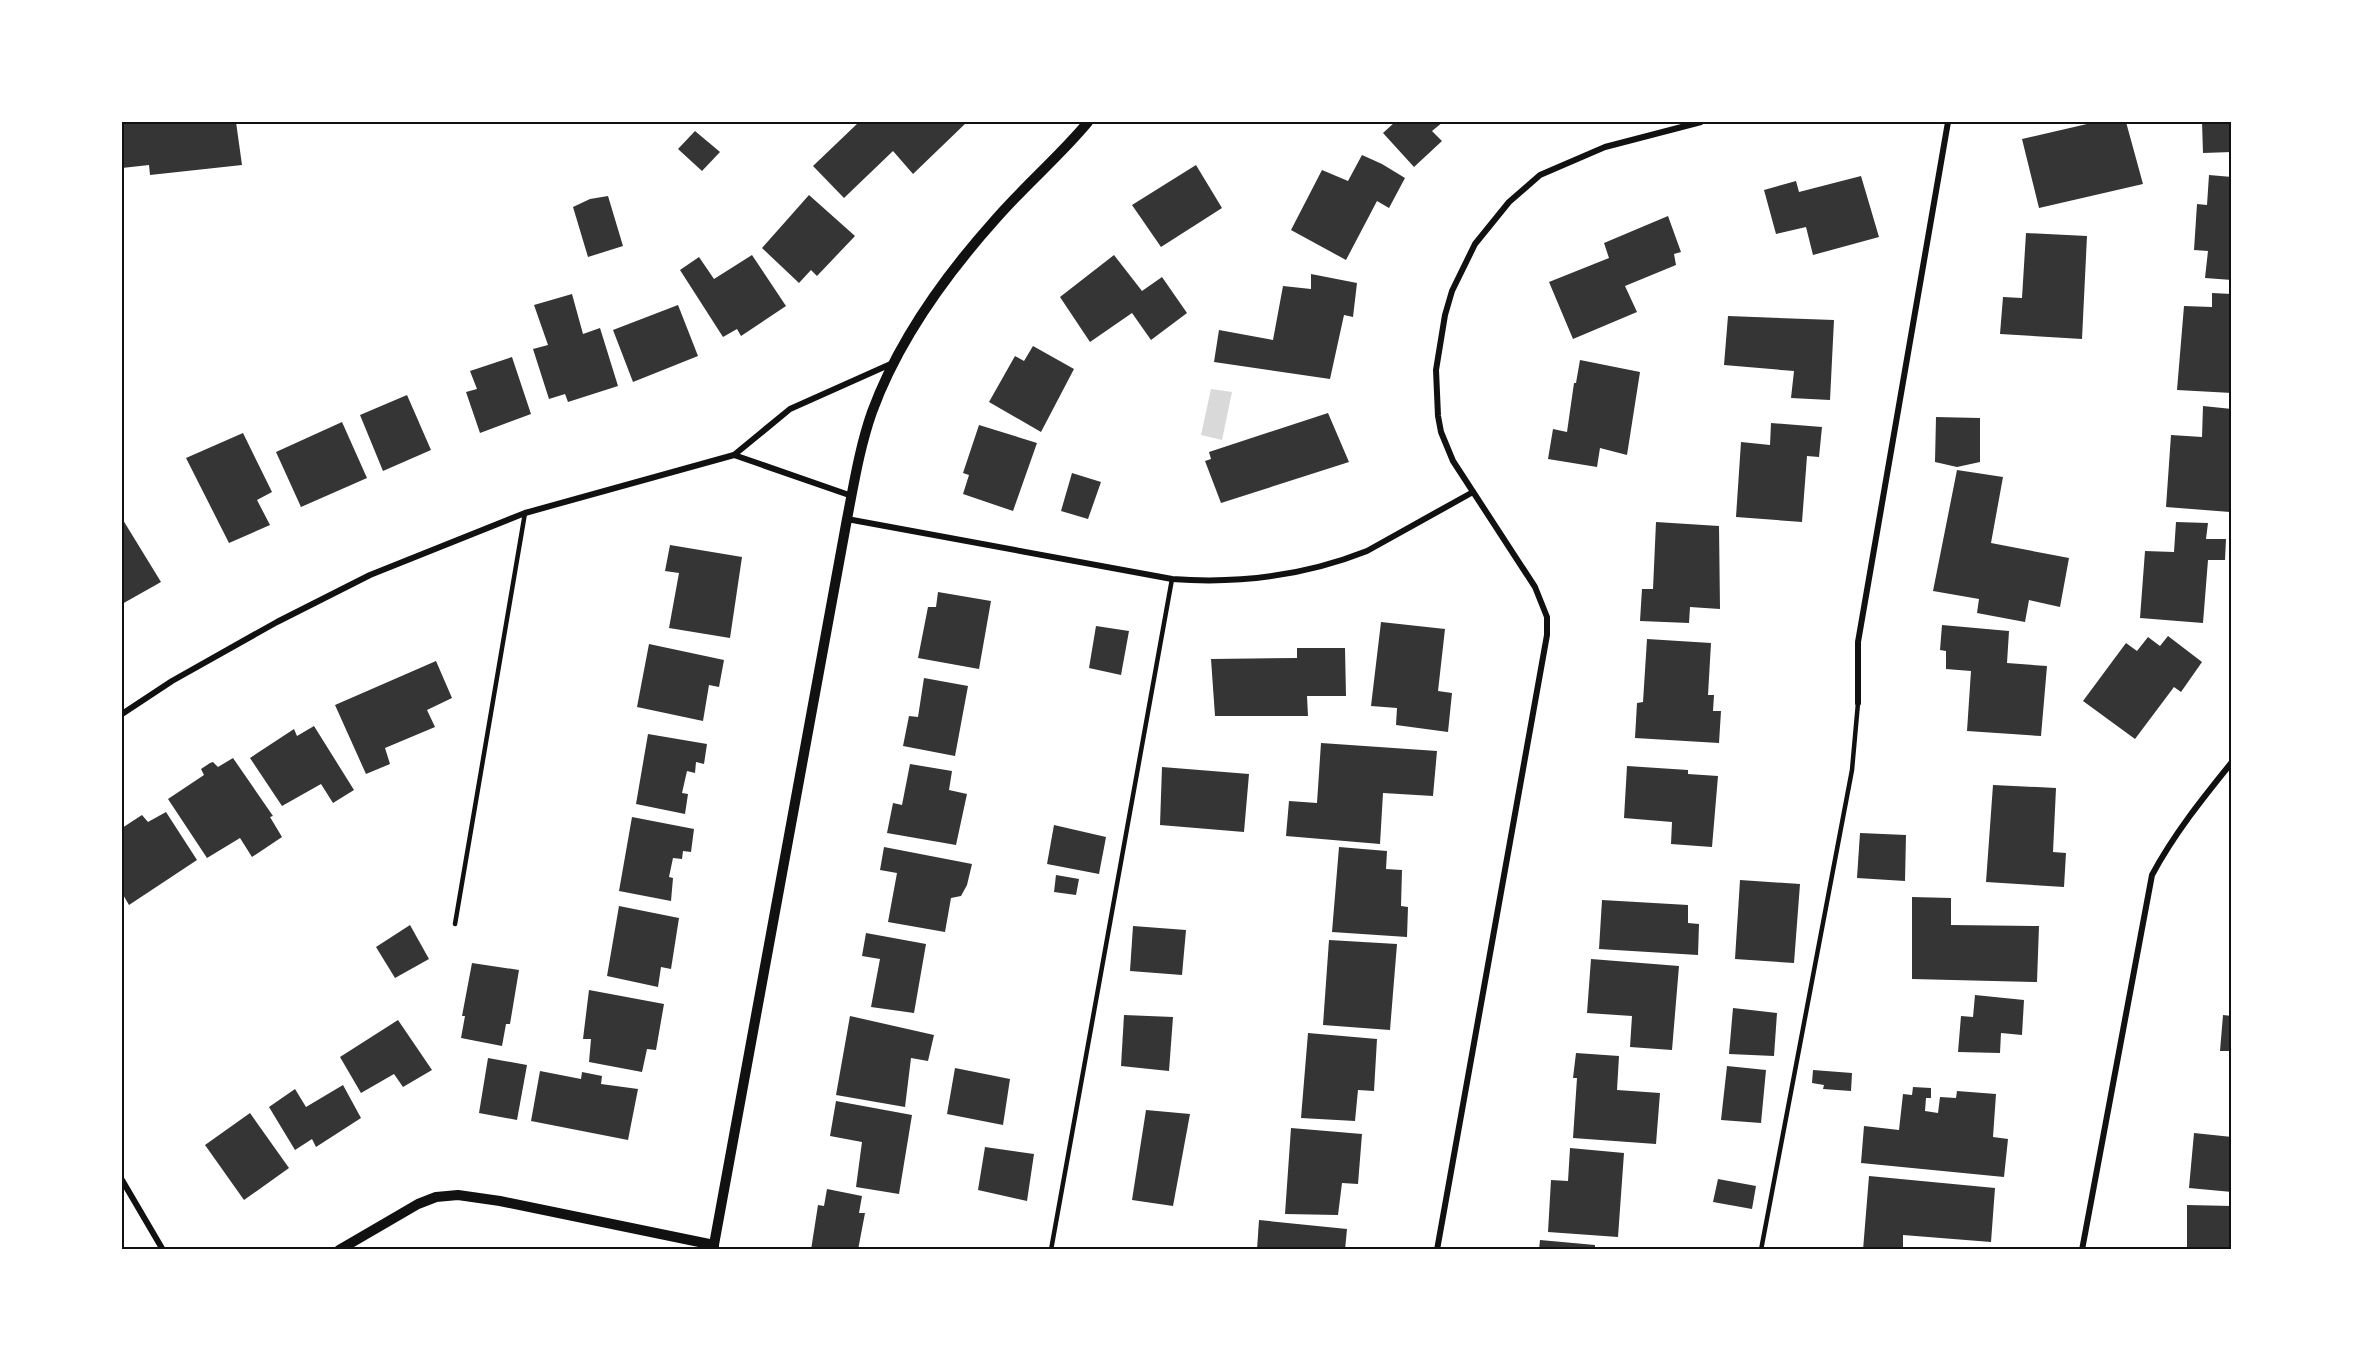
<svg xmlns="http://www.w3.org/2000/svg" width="2353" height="1371" font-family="Karla,sans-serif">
<rect width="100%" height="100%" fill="#fff"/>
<path fill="#d9d9d9" d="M1211,389L1232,392L1222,440L1201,435Z"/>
<g fill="#353535">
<path d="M122,122H236L242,165L150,175L149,165L122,168Z"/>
<path d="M859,122H967L913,174L893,151L844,198L813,166Z"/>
<path d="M1395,122H1443L1432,131L1442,141L1414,167L1383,133Z"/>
<path d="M2086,122H2126L2143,184L2039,208L2022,139L2087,124Z"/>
<path d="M2202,122H2232V152L2203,153Z"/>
<path d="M695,131L720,152L702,171L678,149Z"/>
<path d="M1362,155L1382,164L1405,178L1389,208L1377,201L1346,260L1291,230L1322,170L1348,181Z"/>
<path d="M1196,165L1222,208L1161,247L1132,205Z"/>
<path d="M2209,175L2232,177V280L2205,278L2208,251L2194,250L2197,204L2207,205Z"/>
<path d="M1861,176L1879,237L1813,255L1806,227L1776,234L1764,190L1796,181L1799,192Z"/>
<path d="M809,195L855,236L817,276L811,270L799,283L762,248Z"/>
<path d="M608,196L623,246L588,257L573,207L590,199Z"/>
<path d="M1668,216L1681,252L1674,254L1676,265L1625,286L1637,312L1573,339L1549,282L1609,258L1604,243Z"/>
<path d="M2026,233L2087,236L2082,339L2000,334L2003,297L2022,298Z"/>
<path d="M752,255L786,306L741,336L737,329L723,337L680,270L699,257L714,279Z"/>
<path d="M1114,255L1142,291L1162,277L1187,313L1151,340L1132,313L1090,342L1060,297Z"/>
<path d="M1311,274L1357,283L1353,317L1344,315L1330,379L1214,362L1219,330L1273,340L1283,286L1311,289Z"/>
<path d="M2212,293L2232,294V393L2177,390L2184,306L2212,307Z"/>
<path d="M572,294L583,334L600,328L618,386L568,402L565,394L549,399L533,349L548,345L534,305Z"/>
<path d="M678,305L698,356L633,382L613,330Z"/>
<path d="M1728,316L1834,320L1830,400L1791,398L1794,371L1724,365Z"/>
<path d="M1033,346L1074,369L1041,432L989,402L1015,356L1024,361Z"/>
<path d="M512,357L531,414L480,433L466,392L477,389L470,371Z"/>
<path d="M1580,360L1640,372L1627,455L1600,448L1597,467L1548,459L1553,429L1567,432L1574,383H1576Z"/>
<path d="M407,395L431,450L383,471L360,415Z"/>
<path d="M2203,406L2232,409L2230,512L2166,507L2171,435L2202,437Z"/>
<path d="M1328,413L1349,462L1221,503L1205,461L1211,459L1209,452Z"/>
<path d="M1936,417L1980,418V462L1957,467L1935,462Z"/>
<path d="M342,422L367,478L301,507L276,452Z"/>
<path d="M1771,423L1822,427L1819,457L1807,456L1802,522L1736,517L1741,442L1770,445Z"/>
<path d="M979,425L1037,443L1013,511L963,494L969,475L963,473Z"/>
<path d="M243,433L272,492L257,500L270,525L229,543L186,458Z"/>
<path d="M1957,470L2003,477L1991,543L2069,558L2060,607L2029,600L2025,622L1977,613L1979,599L1933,591Z"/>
<path d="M1072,473L1101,482L1088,519L1061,511Z"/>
<path d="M123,520L161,582L122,604V521Z"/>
<path d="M1656,522L1719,526L1720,609L1690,607L1689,623L1640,621L1642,589H1653Z"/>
<path d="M2176,522L2208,523L2206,539H2226L2225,560H2208L2203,623L2140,618L2145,551L2174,552Z"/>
<path d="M670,545L742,557L730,638L669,628L679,573L665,571Z"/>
<path d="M938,592L991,601L979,669L918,658L928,607H936Z"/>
<path d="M1381,622L1445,629L1438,691L1452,693L1448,732L1396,725L1397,708L1371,706Z"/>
<path d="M1942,625L2009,631L2007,663L2047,666L2041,736L1967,731L1971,671L1946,669V651L1940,650Z"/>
<path d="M1096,626L1129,631L1121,675L1089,668Z"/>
<path d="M2168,636L2202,662L2181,692L2174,687L2135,739L2083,701L2126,643L2137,651L2148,637L2160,646Z"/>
<path d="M1647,639L1711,643L1708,695H1714L1713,711H1721L1719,743L1635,738L1637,703L1643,702Z"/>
<path d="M649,644L724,660L719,687L709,685L703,721L637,707Z"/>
<path d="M1297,648H1345L1346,696H1307L1308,716H1215L1211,659L1297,658Z"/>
<path d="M436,661L452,698L427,710L435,727L385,748L390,764L366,774L335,705Z"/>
<path d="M924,678L968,686L955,756L903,746L909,716L918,717Z"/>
<path d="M314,726L354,790L333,803L321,784L282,806L250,758L294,729L297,736Z"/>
<path d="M648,734L707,744L704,764L696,762L695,773L687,771L682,793L688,794L685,814L636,804Z"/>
<path d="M1321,743L1437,751L1433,796L1383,793L1380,844L1286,836L1289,801L1317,803Z"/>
<path d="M233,758L273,816L270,817L282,837L252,857L240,838L207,858L168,799L204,775L201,769L210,763L213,762L218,767Z"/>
<path d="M910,764L952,771L949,790L967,794L956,845L887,833L893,803L902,805Z"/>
<path d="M1627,766L1688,770V774L1718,776L1712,847L1671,844L1672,822L1624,818Z"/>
<path d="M1162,767L1249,774L1244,832L1160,825Z"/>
<path d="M1993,785L2056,788L2053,852L2066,853L2064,887L1986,882Z"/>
<path d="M166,812L197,860L129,905L122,893V828L142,815L148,822Z"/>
<path d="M632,817L694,829L691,852L683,851L682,859L673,858L669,877L673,878L671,901L619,891Z"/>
<path d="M1054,825L1106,837L1099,874L1047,864Z"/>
<path d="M1860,833L1906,835L1905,881L1857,878Z"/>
<path d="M884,847L972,864L967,885L961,896L951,898L945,932L888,922L897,873L880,870Z"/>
<path d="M1339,847L1387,851L1386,869L1402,870L1401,906L1408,907L1407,937L1332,932Z"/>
<path d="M1056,875L1079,879L1076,895L1054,892Z"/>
<path d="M1740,880L1800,884L1794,963L1735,959Z"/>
<path d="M1912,897L1951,898V925L2039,926L2037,982L1912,979Z"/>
<path d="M1602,900L1688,905V923L1699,924L1698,955L1599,949Z"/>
<path d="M619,906L679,918L671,969L661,967L658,987L607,976Z"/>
<path d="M410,925L429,959L395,978L376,947Z"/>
<path d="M1133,926L1186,930L1182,975L1130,971Z"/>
<path d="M866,933L926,944L914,1013L871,1007L880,959L862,956Z"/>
<path d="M1329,940L1397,944L1390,1030L1323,1025Z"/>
<path d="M1591,959L1679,966L1672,1050L1630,1047L1632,1016L1587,1013Z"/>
<path d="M472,963L519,970L510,1024H506L502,1046L461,1038L465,1016H462Z"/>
<path d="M589,990L664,1004L656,1050L647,1049L642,1072L589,1062L591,1039H583Z"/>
<path d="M1975,995L2024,1000L2022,1035L2001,1033L2000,1053L1958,1052L1961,1016L1973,1017Z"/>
<path d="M1733,1008L1777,1013L1774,1056L1729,1054Z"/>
<path d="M1124,1015L1173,1017L1169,1071L1121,1066Z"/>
<path d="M2223,1015L2232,1016V1051H2220Z"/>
<path d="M850,1016L934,1035L928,1061L911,1058L905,1107L836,1095Z"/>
<path d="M398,1020L432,1070L403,1087L394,1074L361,1093L340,1057Z"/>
<path d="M1308,1033L1377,1039L1374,1091L1358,1090L1355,1121L1301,1118Z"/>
<path d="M1576,1053L1619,1056L1617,1090L1660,1093L1656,1144L1573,1138L1577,1078H1573Z"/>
<path d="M488,1058L527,1065L517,1120L479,1113Z"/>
<path d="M1727,1066L1766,1070L1761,1123L1721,1120Z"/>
<path d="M955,1068L1010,1079L1003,1125L947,1114Z"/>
<path d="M1813,1070L1852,1073L1851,1091L1823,1089L1824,1085L1812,1083Z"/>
<path d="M540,1071L581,1079L582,1072L602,1076L601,1084L638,1089L628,1140L531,1121Z"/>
<path d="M343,1085L361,1118L316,1147L312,1139L295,1150L269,1107L295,1089L306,1107Z"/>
<path d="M1913,1087L1931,1088V1098H1926L1925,1111L1938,1113L1940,1097L1956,1098L1957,1091L1996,1094L1993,1137L2008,1139L2004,1177L1861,1163L1864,1126L1899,1130L1903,1094L1912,1095Z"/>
<path d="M836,1101L912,1115L899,1194L856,1187L862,1142L830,1136Z"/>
<path d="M1146,1110L1190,1114L1173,1206L1132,1200Z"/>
<path d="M250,1113L289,1168L244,1200L205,1145Z"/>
<path d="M1291,1128L1362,1134L1358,1184L1342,1183L1338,1215L1285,1214Z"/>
<path d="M2194,1133L2232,1137V1192L2189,1188Z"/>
<path d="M985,1147L1034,1154L1027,1201L978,1190Z"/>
<path d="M1570,1148L1624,1153L1618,1237L1548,1232L1551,1180L1568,1181Z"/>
<path d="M1869,1176L1995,1188L1991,1242L1903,1235V1250H1863Z"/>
<path d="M1718,1179L1756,1186L1752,1209L1713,1202Z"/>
<path d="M827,1189L862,1196L859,1213H865L858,1250H811L818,1205L824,1206Z"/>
<path d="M2187,1205L2232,1206V1250H2187Z"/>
<path d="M1259,1220L1347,1229L1345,1250H1257Z"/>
<path d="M1540,1240L1595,1245V1250H1539Z"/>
</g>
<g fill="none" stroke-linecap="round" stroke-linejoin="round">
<g stroke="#111" stroke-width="4.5">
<path d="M455,924L525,513"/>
<path d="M1051,1250L1172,579"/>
<path d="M1761,1250L1852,770L1858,703"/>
</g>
<g stroke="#111" stroke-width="6">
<path d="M734,455L852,496"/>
<path d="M847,519L1172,579C1239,584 1304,576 1367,551L1473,492"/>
<path d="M1858,703V642L1948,122"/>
<path d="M122,714L172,681L277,622L370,575L525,513L734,455L790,409L893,363"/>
<path d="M122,1180L163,1250"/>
<path d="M1437,1250L1547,635V617L1535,587L1453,461L1441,432L1438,416L1436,370L1445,315L1452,291L1475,244L1509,202L1540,175L1605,147L1701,122"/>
<path d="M2082,1250L2152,875C2174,834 2202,799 2232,762"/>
</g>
<g stroke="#111" stroke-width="10">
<path d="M339,1250L418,1204L436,1197L458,1195L500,1201L714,1245"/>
<path d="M713,1250L847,519C854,483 860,446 872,412C898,341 944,277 994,221C1024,186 1059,157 1088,122"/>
</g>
</g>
<rect width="2353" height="1371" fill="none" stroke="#ffffff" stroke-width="246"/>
<rect x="123" y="123" width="2107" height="1125" fill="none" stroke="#111" stroke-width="2"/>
</svg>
